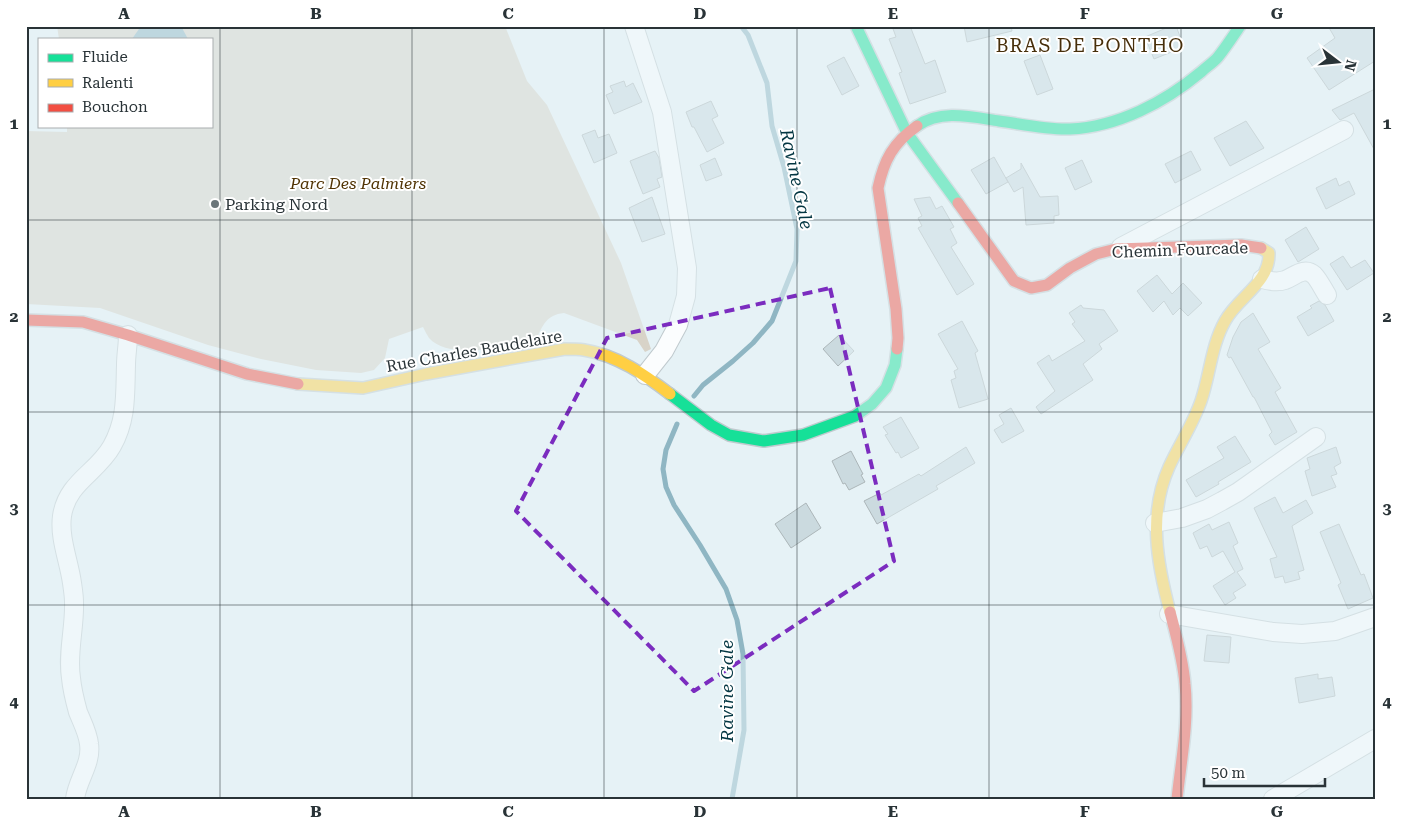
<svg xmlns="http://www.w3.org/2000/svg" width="1401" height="825" font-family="'Roboto Serif',serif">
<rect width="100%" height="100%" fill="#e6f2f6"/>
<path fill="#d8d3c8" d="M57,26H505L527,81L547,105L621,263L651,349L645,352L637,340L564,313C546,315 543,325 536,340C510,346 449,361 429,338C427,335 425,331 423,327L389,339L385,358L374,370L361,373L316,370L261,359L208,345L100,308L26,304V131L67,132V126H211V39H59Z"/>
<path fill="#8fb6c3" d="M141,26H181L188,39H132Z"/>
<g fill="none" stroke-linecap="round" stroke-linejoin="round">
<g stroke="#8fb6c3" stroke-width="5">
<path d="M694,396L703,385L733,361L753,343L772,321L796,261L797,229L784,167L772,126L767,83L748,35L741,26"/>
<path d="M677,424L666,450L663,469L666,487L674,505L700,545L726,589L737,620L743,654L744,730L732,799"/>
</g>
</g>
<g fill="#cbdadf" stroke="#acb6b9">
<path d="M892,26H910L925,64L935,60L946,92L910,104L899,73L902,72L889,39L896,37Z"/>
<path d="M964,26H1011L1012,31L967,42Z"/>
<path d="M1171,26H1176L1184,47L1154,59L1145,37Z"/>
<path d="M1328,26H1375V61L1329,90L1307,58L1335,38Z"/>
<path d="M1040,55L1053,89L1037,95L1024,61Z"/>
<path d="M844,57L859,86L842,95L827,66Z"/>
<path d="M624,81L626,87L633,83L642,102L614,114L606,95L613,92L610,86Z"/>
<path d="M1375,89V151L1354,113L1340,120L1332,110Z"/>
<path d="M711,101L718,116L712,119L724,143L707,152L694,127H692L686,112Z"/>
<path d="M1246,121L1264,148L1230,166L1214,138Z"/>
<path d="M595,130L598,138L609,134L617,153L594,163L582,135Z"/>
<path d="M655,151L659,158L662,177L657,179L660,187L643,194L630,161Z"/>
<path d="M1191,151L1201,170L1175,183L1165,164Z"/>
<path d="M994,157L1008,182L986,194L971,170Z"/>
<path d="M715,158L722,175L706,181L700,165Z"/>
<path d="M1082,160L1092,182L1075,190L1065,168Z"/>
<path d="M1021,163L1040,197L1058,196L1059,215L1054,216V223L1026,225L1023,187L1014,192L1006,178L1021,169Z"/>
<path d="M1336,178L1339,186L1349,181L1355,194L1326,209L1316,188Z"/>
<path d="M652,197L665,234L642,242L629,208Z"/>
<path d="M930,197L936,209L942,206L954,227L950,229L957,243L951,247L974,284L957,295L918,228L922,226L918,218L922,216L914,199Z"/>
<path d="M1306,227L1319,249L1298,262L1285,240Z"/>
<path d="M1343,256L1351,268L1365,260L1374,273L1347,290L1330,264Z"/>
<path d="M1157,275L1172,294L1183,283L1202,303L1188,316L1180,308L1173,315L1164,301L1153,312L1137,291Z"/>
<path d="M1319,301L1325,305L1334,321L1308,336L1297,317L1312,308L1310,306Z"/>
<path d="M1081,305L1083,308L1104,310L1118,331L1099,344L1102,349L1083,364L1093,380L1041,414L1036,407L1055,391L1037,363L1049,355L1052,361L1085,341L1072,324L1075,322L1069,313Z"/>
<path d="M1253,313L1270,342L1258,349L1281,388L1275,392L1297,432L1275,445L1269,435L1272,432L1254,397H1253L1231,357L1229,358L1227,355L1233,337L1241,322Z"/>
<path d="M962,321L978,351L975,353L988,399L959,408L951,380L956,378L954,371L958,369L938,334Z"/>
<path d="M839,335L854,351L838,366L823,349Z"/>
<path d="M1011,408L1024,431L1002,443L994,430L1004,424L999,415Z"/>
<path d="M901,417L919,448L901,458L898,452L896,453L885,435L888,434L883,427Z"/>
<path d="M1235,436L1251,462L1218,482L1219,484L1196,497L1186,480L1224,458L1217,447Z"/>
<path d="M966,447L975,463L936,486L938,489L877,524L864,501L880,493L881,495L919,474L921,476Z"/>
<path d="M1336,447L1341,463L1334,467L1337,474L1331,476L1336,487L1312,496L1305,471L1310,469L1307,458Z"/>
<path d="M851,451L863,474L861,475L865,482L849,490L845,483L843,484L832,461Z"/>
<path d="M1275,497L1283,513L1306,500L1313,513L1292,526L1304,570L1298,572L1300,579L1285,583L1283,576L1275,578L1270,559L1277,557L1254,508Z"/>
<path d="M806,503L821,528L791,548L775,524Z"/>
<path d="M1229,522L1238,543L1233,546L1243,569L1237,572L1246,585L1233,593L1236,598L1225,605L1213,586L1235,572L1223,551L1212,557L1207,546L1200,549L1193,533L1209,524L1212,530Z"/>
<path d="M1339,524L1361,575L1364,574L1373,598L1348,609L1338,585L1341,583L1320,532Z"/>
<path d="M1207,635L1231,637L1229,663L1204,661Z"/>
<path d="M1318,674V679L1332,677L1335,696L1299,703L1295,678Z"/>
</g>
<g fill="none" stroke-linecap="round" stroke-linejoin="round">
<defs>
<g id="street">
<path d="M634,26L662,112L687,268L686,296L678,325L664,351L645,375"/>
<path d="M1121,247L1344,130"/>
<path d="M1262,279C1269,281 1277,283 1285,280C1294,277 1304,266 1314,275C1319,280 1323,289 1327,295"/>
<path d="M1155,523L1182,518L1207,509L1222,501L1238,492L1316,437"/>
<path d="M1169,614L1273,632L1302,634L1335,631L1375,617"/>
<path d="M75,799C77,780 92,764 89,744C88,733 82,722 78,712C75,701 72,689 71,678C67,653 75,628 74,602C74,596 73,590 72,583C69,561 59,538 62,516C67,482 97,473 112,446C127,419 125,395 126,365C126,355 128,345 128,335"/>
<path d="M1273,799L1375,739"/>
</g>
<g id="fast">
<path d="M856,26L907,133L958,203"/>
<path d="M917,126C941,109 972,117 999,121C1021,124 1048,130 1070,129C1118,127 1165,102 1201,72C1206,67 1213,63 1218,57C1226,47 1233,36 1240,26"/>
<path d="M670,394L711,425L729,435L764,441L803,435L855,416L872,404L886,388L895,365L897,349"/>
</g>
<g id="slow">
<path d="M298,384L363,388L426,374L565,349C571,349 578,349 584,350C617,355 645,375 670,394"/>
<path d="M1170,612C1157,563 1148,514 1169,467C1179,445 1193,424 1201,401C1210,375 1211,346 1225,321C1238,297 1270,283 1269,253L1261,248"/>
</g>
<g id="jam">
<path d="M958,203L1014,281L1031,288L1047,285L1070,268L1096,254L1116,249L1241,245L1261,248"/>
<path d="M26,320L83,322L128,335L247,374L298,384"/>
<path d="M897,349L898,338L896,309L878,188C884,160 893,143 917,126"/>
<path d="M1170,612C1176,635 1183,659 1185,684C1189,722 1181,761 1177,799"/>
</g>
</defs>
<use href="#street" stroke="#c0cace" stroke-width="20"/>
<use href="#fast" stroke="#c0cace" stroke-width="14"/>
<use href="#slow" stroke="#c0cace" stroke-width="14"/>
<use href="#jam" stroke="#c0cace" stroke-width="14"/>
<use href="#street" stroke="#fbfdfe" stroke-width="18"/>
<use href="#fast" stroke="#16e098" stroke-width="11"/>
<use href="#slow" stroke="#ffcf43" stroke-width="11"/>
<use href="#jam" stroke="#f24e42" stroke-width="11"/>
</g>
<path d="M0 0H1401V825H0ZM830,288L894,561L694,691L516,511L607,338Z" fill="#e6f2f6" fill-opacity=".55" fill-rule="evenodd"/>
<path fill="none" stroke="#7b2cbf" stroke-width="4" stroke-dasharray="10 6" stroke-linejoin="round" d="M830,288L894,561L694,691L516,511L607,338Z"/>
<path fill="none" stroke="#293337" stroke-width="1" stroke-opacity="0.55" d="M220,26V799M412,26V799M604,26V799M797,26V799M989,26V799M1181,26V799M26,220H1375M26,412H1375M26,605H1375"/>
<circle fill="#6b767a" stroke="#fff" stroke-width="2" cx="215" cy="204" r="5"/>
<g text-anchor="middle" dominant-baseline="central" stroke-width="4" stroke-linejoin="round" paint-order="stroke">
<g font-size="16" font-style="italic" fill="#503303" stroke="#fff">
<text x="358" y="183">Parc Des Palmiers</text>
</g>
<g font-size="16" fill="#293337" stroke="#fff" text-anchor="start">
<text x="225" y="204">Parking Nord</text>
</g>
<g font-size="16" fill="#293337" stroke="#fff">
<text transform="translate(1180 250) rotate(-2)">Chemin Fourcade</text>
<text transform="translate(474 351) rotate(-10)">Rue Charles Baudelaire</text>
</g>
<g font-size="18" font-style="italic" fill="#033642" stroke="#fff">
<text transform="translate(797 179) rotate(78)">Ravine Gale</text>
<text transform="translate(726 691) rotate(-90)">Ravine Gale</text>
</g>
<g font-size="19" letter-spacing="1" fill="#472f0b" stroke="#fff">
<text x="1090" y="45">BRAS DE PONTHO</text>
</g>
</g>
<rect width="1401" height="825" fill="none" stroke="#ffffff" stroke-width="55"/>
<rect x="38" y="38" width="175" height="90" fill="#ffffff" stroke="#a9adaf"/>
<rect x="48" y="54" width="25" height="8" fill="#16e098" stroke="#a9adaf"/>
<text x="82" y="62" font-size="15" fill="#293337">Fluide</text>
<rect x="48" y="79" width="25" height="8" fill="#ffcf43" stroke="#a9adaf"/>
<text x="82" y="88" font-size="15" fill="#293337">Ralenti</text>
<rect x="48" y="104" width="25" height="8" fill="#f24e42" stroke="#a9adaf"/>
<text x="82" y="112" font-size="15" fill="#293337">Bouchon</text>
<g transform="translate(1338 62) rotate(106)" stroke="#ffffff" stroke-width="4" paint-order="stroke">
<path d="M0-4L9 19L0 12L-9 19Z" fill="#293337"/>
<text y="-8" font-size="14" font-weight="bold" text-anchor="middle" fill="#293337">N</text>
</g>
<path d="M1204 778v8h121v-8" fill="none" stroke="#293337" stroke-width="2.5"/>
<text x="1211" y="778" font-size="15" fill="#293337" stroke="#ffffff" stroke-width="4" paint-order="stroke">50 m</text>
<rect x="28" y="28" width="1346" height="770" fill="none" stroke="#293337" stroke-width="2"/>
<g font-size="16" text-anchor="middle" font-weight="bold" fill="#293337">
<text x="124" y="19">A</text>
<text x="316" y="19">B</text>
<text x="508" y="19">C</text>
<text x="700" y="19">D</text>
<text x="893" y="19">E</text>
<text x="1085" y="19">F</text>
<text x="1277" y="19">G</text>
<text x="14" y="129">1</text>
<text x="1387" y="129">1</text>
<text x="14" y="322">2</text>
<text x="1387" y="322">2</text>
<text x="14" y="514">3</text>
<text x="1387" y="514">3</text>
<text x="14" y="707">4</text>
<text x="1387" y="707">4</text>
<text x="124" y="817">A</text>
<text x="316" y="817">B</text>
<text x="508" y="817">C</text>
<text x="700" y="817">D</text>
<text x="893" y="817">E</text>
<text x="1085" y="817">F</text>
<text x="1277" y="817">G</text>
</g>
</svg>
